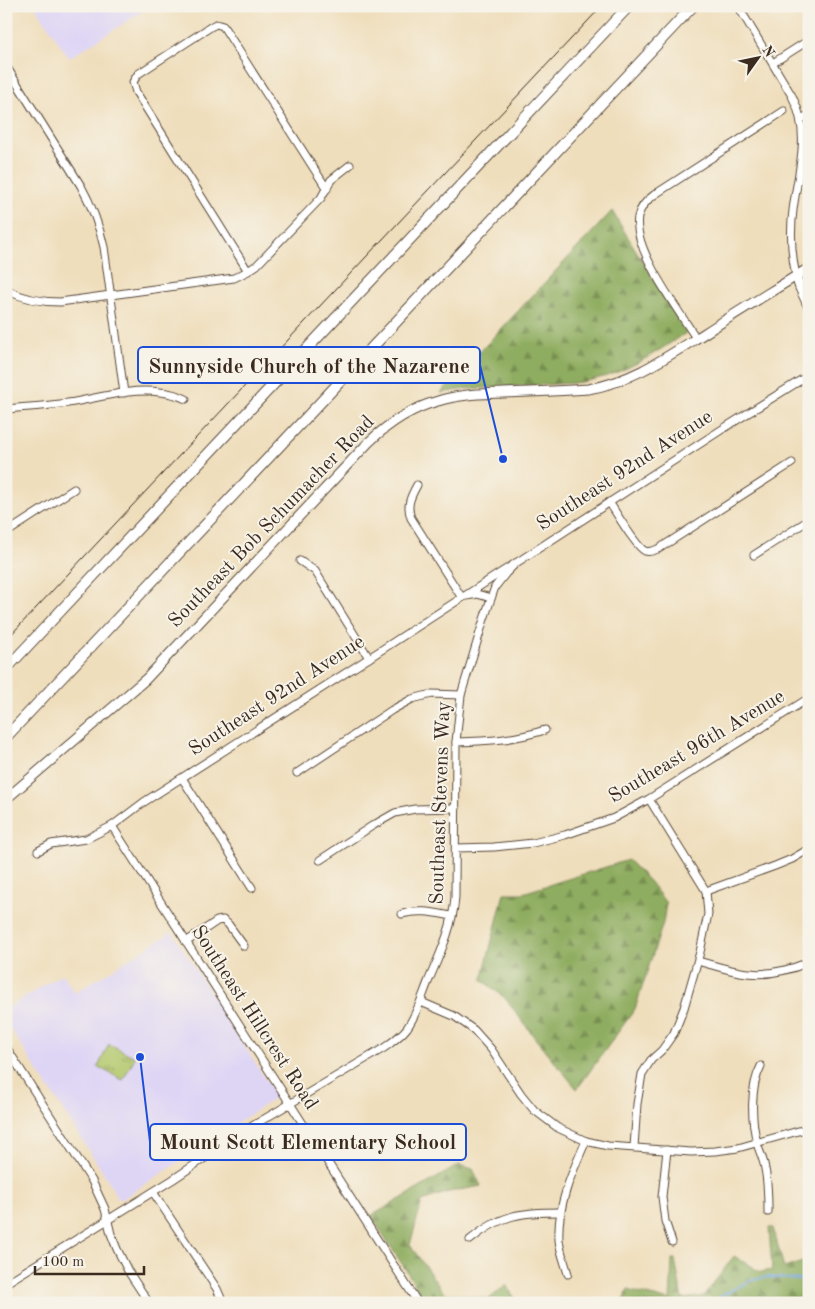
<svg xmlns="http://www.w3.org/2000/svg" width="815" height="1309" font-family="'Old Standard TT',serif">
<defs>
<pattern id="forest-firs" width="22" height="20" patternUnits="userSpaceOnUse" patternTransform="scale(1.25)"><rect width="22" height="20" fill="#8fad61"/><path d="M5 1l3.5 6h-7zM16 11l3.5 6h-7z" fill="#768d4f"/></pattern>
<pattern id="park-tufts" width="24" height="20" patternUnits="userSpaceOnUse" patternTransform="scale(1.25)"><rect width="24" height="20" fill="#b4c96e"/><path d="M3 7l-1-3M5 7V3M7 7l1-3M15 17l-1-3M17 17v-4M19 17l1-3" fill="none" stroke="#94a35a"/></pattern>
</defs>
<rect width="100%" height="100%" fill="#f7f3e8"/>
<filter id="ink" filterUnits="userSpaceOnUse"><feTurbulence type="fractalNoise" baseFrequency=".02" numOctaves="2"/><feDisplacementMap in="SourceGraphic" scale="10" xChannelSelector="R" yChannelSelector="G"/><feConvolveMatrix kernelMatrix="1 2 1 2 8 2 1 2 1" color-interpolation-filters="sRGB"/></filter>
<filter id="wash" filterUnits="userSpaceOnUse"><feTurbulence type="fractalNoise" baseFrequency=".0096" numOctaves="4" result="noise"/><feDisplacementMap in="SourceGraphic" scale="20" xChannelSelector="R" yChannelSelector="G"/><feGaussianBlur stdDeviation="1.12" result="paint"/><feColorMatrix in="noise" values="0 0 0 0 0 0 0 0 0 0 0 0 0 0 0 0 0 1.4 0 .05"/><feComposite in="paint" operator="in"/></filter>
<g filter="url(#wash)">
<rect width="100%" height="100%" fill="#efdebc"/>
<g fill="#ded5f5">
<path d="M35,6H151L69,58Z"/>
<path d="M172,932L273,1091L275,1097L272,1100L230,1128L201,1148L122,1199L117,1198L108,1180L6,1022V1009L62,974L75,993Z"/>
</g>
<g fill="url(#forest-firs)" stroke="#656c40">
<path d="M612,211L686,333C647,358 621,377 574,383L465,389L441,393Z"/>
<path d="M628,860L649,881L666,903L663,923L635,1009L577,1089L538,1042L505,998L482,980L504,893H523Z"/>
<path d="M459,1165L473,1169L481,1186L449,1192L422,1201L410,1245L444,1293L489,1299L506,1285L518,1303H427L371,1216Z"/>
<path d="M769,1228H773L784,1268L806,1261L809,1257V1291L789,1303H623L628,1290L670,1301L672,1259H675L682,1299L704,1296L734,1256L760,1272L772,1270Z"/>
</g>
<path fill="url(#park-tufts)" stroke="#787a46" d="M109,1044L135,1057L123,1080L98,1067Z"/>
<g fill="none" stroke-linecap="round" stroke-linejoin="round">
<path stroke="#72a6de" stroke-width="2" d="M713,1303L724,1294L752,1280L769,1277L809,1281"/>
</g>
</g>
<g filter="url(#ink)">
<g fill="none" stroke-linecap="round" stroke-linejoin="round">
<defs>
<g id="minor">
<path d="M738,6L792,96C812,134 798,170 793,210C790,233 791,253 796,276"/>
<path d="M773,63L809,40"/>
<path d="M6,66L81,186C92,206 99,225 104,247L124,393"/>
<path d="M801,119L809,115"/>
<path d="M248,271L136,92L133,82L138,74L212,26L216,24L223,26L327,189"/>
<path d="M6,290C24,299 40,302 60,302L234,278L248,271L257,265L321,198L331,180L350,165"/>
<path d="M696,338C679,311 632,249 638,217C640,208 647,200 654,195L784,111"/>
<path d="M6,409C27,407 48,406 68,403C98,398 130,388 160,392C170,393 178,395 186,399"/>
<path d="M417,485C411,496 406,505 411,518L462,598"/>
<path d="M609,502C616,512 636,547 645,551C651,553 655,550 660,548L792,463"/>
<path d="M6,533L74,489"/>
<path d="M754,555L809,520"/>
<path d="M300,561L315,571L369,658"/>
<path d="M467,596L477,594L491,598"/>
<path d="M456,742C489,741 513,740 545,730"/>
<path d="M297,773L392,710L412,699L432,694L461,695"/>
<path d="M182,778L252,888"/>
<path d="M112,826L418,1303"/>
<path d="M456,848L494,847L533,843L565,835L614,818L649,799L809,698"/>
<path d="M38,851L51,844L86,839L112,826L144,802L369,658L497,575L516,563L721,430L809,375"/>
<path d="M320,860L372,826L395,813L415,809L456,808"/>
<path d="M706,891L775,866L792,859L809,849"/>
<path d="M402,914C420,909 435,913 452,916"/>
<path d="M186,942L217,921L223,920L228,924L244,946"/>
<path d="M698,961C743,974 763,981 809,962"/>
<path d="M421,1002L454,1016L474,1030L491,1049L521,1094L534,1110L558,1128L586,1141L608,1146L691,1152L715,1151L738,1148L809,1128"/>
<path d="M6,1047L92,1181L105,1209L111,1234L117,1249L128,1271L149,1303"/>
<path d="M761,1066C750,1087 751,1119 757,1143C759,1151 764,1160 765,1169C768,1183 768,1197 768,1212"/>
<path d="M634,1147L637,1104L642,1074L651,1060L662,1050L674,1033L684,1008L700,952L708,914L706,891L649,799"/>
<path d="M667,1150L662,1197L665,1221L672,1242"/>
<path d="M153,1192L217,1289L223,1303"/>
<path d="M470,1240C501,1214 522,1212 561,1212"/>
<path d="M568,1274C565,1263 560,1251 559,1240C557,1205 572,1172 586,1141"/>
<path d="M6,1283L172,1180L254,1125L384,1048C392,1042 401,1036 407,1028C417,1014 422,997 428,982C440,954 453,927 455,897L456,742L461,695L484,619L495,587L506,573L516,563"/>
</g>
<g id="major">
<path d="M796,276L800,288L809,307"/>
<path d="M6,799L146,679L369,442C389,423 412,408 438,401C459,394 481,394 503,393C532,392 560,391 588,389C632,382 668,356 705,333C739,311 774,290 809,268"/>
</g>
<g id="highway">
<path d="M6,669L629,6"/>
<path d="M6,737L693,6"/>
</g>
</defs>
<use href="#minor" stroke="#564536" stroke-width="9"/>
<use href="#major" stroke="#564536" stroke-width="11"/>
<use href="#highway" stroke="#564536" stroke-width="12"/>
<use href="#minor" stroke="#fff" stroke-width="7"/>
<use href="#major" stroke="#fff" stroke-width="9"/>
<use href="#highway" stroke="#fff" stroke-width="10"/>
<path stroke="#3b2a1e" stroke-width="1" d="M6,640L602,6"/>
</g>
</g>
<g text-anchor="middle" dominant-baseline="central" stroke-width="4" stroke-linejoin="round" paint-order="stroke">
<g font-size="20" fill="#3b2a1e" stroke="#f7f3e8">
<text transform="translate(625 471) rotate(-33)">Southeast 92nd Avenue</text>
<text transform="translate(272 522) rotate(-46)">Southeast Bob Schumacher Road</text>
<text transform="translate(277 696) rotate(-33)">Southeast 92nd Avenue</text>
<text transform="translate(697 747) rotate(-31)">Southeast 96th Avenue</text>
<text transform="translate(441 803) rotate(-88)">Southeast Stevens Way</text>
<text transform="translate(254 1018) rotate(57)">Southeast Hillcrest Road</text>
</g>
</g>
<path fill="none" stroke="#1d4ed8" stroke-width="2" d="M503 459L480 365M140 1057L150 1142"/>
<g fill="#1d4ed8" stroke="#f7f3e8" stroke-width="2">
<circle cx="503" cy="459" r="5"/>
<circle cx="140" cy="1057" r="5"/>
</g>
<g fill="#f7f3e8" stroke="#1d4ed8" stroke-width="2">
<rect x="138" y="347" width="342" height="36" rx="5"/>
<rect x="150" y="1124" width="316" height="36" rx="5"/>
</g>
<g font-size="21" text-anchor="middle" font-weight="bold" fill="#3b2a1e">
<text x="309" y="373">Sunnyside Church of the Nazarene</text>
<text x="308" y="1149">Mount Scott Elementary School</text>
</g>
<rect width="815" height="1309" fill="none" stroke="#f7f3e8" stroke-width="25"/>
<g transform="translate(758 58) rotate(57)" stroke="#f7f3e8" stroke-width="4" paint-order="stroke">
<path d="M0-4L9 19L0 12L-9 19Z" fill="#3b2a1e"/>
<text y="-8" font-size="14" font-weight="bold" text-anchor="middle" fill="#3b2a1e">N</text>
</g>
<path d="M35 1266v8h109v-8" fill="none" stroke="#3b2a1e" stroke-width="2.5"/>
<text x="42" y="1266" font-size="15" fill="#3b2a1e" stroke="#f7f3e8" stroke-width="4" paint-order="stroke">100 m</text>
</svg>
